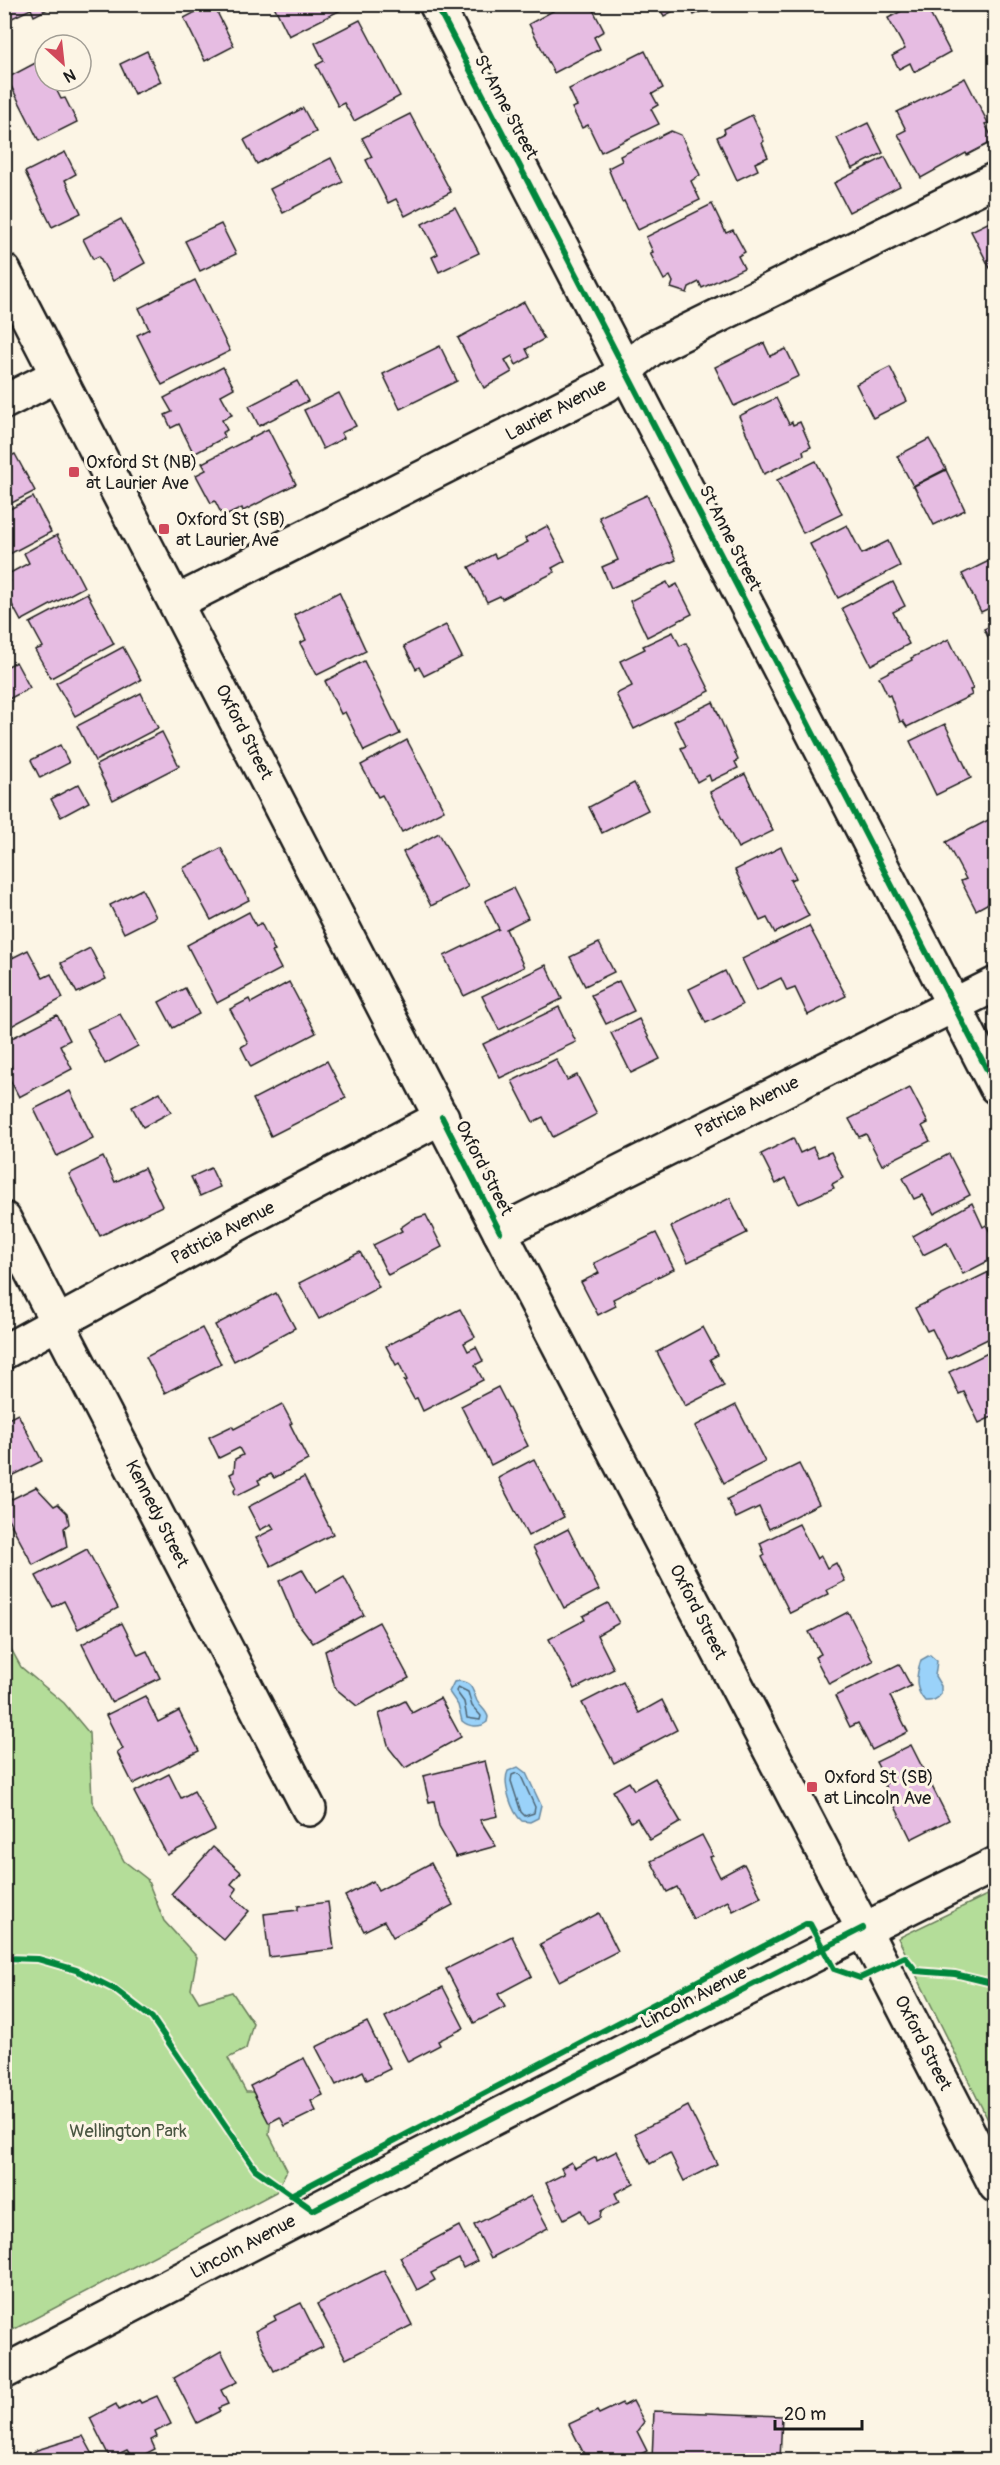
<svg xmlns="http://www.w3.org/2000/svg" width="1000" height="2465" font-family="Pangolin,sans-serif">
<rect width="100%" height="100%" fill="#fcf5e5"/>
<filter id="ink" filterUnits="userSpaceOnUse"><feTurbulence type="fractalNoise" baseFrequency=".0167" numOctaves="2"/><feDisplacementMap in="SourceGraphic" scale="12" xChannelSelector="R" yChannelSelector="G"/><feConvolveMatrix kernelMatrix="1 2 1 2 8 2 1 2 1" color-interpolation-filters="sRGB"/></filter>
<g filter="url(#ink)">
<g fill="#b4dd99" stroke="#687c5a" stroke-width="1.5">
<path d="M4,1636L21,1667L64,1703L89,1733L92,1801L124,1861L147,1879L164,1921L197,1957L191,1989L199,2002L232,1992L253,2023L246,2049L228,2058L246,2092H258L272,2110L269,2134L287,2170L276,2192L5,2334Z"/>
<path d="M995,1891V2134L898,1938Z"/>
</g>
<g fill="#9ad2f9" stroke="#6889a1" stroke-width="1.5">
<path d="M930,1655L937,1661L935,1676L941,1686V1694C937,1700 933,1701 925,1701C914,1689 916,1675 921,1660Z"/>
<path d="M458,1681C473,1682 472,1690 477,1701C480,1707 486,1710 488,1717L487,1722C480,1728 469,1727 462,1721L458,1705L449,1692L454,1682Z"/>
<path d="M518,1767L526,1773L541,1805L538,1818L530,1822L522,1821C512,1813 502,1783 508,1771Z"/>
</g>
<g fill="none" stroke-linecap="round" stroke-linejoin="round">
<g stroke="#4e6574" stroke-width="1.5">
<path d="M458,1687L468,1692L472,1706L481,1716L480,1720L467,1718L464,1702L456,1691Z"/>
<path d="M517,1773L521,1776L535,1807L534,1813L525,1816L521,1812L511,1781L512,1775Z"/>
</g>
</g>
<g fill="#e6bce2" stroke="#1c1c1c" stroke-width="1.5">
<path d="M4,4H29L31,9L4,22Z"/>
<path d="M29,4H57L34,16Z"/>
<path d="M211,4H213L234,46L205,61L184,18Z"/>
<path d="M223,4H240L227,11Z"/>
<path d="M273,4H348L349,6L289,36Z"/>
<path d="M561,4H590L604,31L594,37L600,49L554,73L529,24L562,6Z"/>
<path d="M657,4H686L664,16Z"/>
<path d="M689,4H706L708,8L694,15Z"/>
<path d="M882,4H897L885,10Z"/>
<path d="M915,4H925L950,52L914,72L910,63L899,69L892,56L905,49L888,18Z"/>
<path d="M360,20L400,96L354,121L344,103L338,106L316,65L324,61L315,43Z"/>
<path d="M147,51L161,82L134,94L120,64Z"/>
<path d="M645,51L663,88L652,94L658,105L651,109L659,124L601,152L588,125L582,128L572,108L577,106L569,89Z"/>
<path d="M41,60L45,67V81H52L61,99L65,98L77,122L39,141L7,78Z"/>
<path d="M965,78L988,123L985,124L994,141L967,155L966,153L921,178L898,134L906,130L897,112Z"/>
<path d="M303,108L316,132L257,164L244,140Z"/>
<path d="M410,114L451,192L405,216L396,199L388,203L366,160L372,157L362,138Z"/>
<path d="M752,115L764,141L762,143L768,157L755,163L758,170L737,180L717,137L725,133L724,129Z"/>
<path d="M868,123L883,153L852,169L837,138Z"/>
<path d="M671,131L681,135L700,175L691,181L700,200L638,230L624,201L622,202L608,168L622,161L620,156Z"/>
<path d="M65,152L76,174L65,180L81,213L52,227L25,172Z"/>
<path d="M885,157L900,186L849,212L834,183Z"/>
<path d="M331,158L343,182L283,213L270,189Z"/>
<path d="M712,204L726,233L733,230L745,252L738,256L744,268L702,288L699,282L689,287L687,293L671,288L673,282L670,276L664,280L650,253L653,252L646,237Z"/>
<path d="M455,207L479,253L439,272L432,257L438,254L422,224Z"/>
<path d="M121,219L145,263L113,281L99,256L93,259L83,239Z"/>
<path d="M996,219V268L991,270L971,231Z"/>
<path d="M221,224L236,254L200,271L185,241Z"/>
<path d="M195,280L230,351L162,385L137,335L149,329L139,308Z"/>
<path d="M524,302L544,339L526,349L530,357L516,365L512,356L505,360L512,372L484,388L458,338Z"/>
<path d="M764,343L770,356L786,349L799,376L734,406L715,367Z"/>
<path d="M440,346L457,381L400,409L383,374Z"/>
<path d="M223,367L234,388L221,395L232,415L222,420L227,430L222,433L225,437L194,454L179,424L171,428L165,415L172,412L164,398Z"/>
<path d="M890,367L907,401L873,418L856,384Z"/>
<path d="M297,381L308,401L259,426L249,406Z"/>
<path d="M339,393L356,426L341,433L344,438L323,449L304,410Z"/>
<path d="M776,398L789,424L792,422L793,425L800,422L811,447L803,451L804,455L764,474L739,416Z"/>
<path d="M268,429L296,484L243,511L242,508L223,517L215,501L211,503L196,475L206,470L202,463Z"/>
<path d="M929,439L946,469L913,486L897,456Z"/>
<path d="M15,454L35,491L4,507V459Z"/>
<path d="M816,461L842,514L803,533L777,480Z"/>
<path d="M946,470L965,510L934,525L914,486Z"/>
<path d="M647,495L676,560L611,588L602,567L618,560L599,517Z"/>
<path d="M33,497L51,532L4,557V512Z"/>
<path d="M847,525L862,554L888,541L900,566L838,598L810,544Z"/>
<path d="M547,526L565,561L552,568L555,572L502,599L500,596L487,602L469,567L494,554L496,558L528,542L525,538Z"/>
<path d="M57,535L84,587L21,621L8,597L10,573L29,563L24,553Z"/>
<path d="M991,560L996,569V605L981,612L962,574Z"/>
<path d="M667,582L670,588L677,584L692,614L647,637L630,601Z"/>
<path d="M893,582L905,606L893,612L909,644L871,665L842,608Z"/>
<path d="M339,592L366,651L317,675L300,643L306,640L294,615Z"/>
<path d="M87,593L114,644L51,678L35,650L43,647L30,623Z"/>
<path d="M996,623V653L984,629Z"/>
<path d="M446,625L462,657L424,676L419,667L416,669L404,646Z"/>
<path d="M673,632L680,646L686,643L710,691L634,729L616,694L632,686L620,661L645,649L643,646Z"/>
<path d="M949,639L973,689L970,690L972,695L907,727L903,721L900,722L890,695L888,696L879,677L912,660L911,658Z"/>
<path d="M123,647L141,680L75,716L56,683Z"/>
<path d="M364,661L400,734L364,751L345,712L341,714L325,681Z"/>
<path d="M16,662L30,688L5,701L4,668Z"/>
<path d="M141,693L158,728L95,761L77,726Z"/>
<path d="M713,702L738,760L735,762L738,768L711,781L709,775L697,782L681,748L686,746L674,721Z"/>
<path d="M945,724L971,778L936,795L910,741Z"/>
<path d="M162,732L179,766L113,800L96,765Z"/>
<path d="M407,740L444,810L402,832L382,795L378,797L361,765Z"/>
<path d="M60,745L69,763L40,778L31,760Z"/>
<path d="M745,774L773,831L738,848L710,792Z"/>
<path d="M634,783L648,810L602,833L589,807Z"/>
<path d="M79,784L89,802L61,817L51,799Z"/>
<path d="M996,816V899L976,910L961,881L966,879L946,842Z"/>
<path d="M439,833L468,887L431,906L403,852Z"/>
<path d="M781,847L796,878L790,880L809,916L775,933L767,918L760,921L735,870Z"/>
<path d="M221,848L249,900L211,920L183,868Z"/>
<path d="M513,888L528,918L506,929L524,967L464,996L444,956L499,929L485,901Z"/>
<path d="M142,889L156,917L124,933L110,905Z"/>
<path d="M249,912L256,926L261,923L275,951L272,952L281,969L217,1003L187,945Z"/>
<path d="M809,926L846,996L808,1015L795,988L787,991L781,978L757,990L742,959Z"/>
<path d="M599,943L614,972L585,986L570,957Z"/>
<path d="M90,948L106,979L77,993L61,963Z"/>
<path d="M28,950L43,978L51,974L63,998L4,1030V962Z"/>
<path d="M546,965L562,999L499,1030L482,996Z"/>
<path d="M725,971L742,1005L706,1023L689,989Z"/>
<path d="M619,981L634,1011L606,1024L591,995Z"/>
<path d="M289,982L316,1033L251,1067L241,1047L248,1043L230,1009L249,999L251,1003Z"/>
<path d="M185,988L199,1014L173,1028L159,1002Z"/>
<path d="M559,1007L576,1042L500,1078L483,1044Z"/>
<path d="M120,1014L138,1046L105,1064L87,1029Z"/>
<path d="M57,1015L70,1040L60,1045L72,1069L19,1097L5,1070L11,1067L4,1055V1042Z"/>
<path d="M639,1019L660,1059L631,1073L611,1033Z"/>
<path d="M556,1059L567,1080L577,1075L597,1114L553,1137L543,1117L533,1122L512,1081Z"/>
<path d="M327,1061L346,1098L271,1136L253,1099Z"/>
<path d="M910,1088L928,1123L922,1126L930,1141L882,1165L866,1134L859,1137L849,1119Z"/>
<path d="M70,1091L93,1138L57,1156L34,1109Z"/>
<path d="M160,1092L171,1112L143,1127L132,1107Z"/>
<path d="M793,1138L800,1153L813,1147L818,1157L831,1152L843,1178L832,1184L834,1188L799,1204L786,1178L776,1184L761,1154Z"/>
<path d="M949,1154L970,1195L934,1214L923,1195L914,1199L903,1178Z"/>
<path d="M103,1157L115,1182L144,1168L162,1206L100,1236L69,1174Z"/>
<path d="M211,1168L220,1187L200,1196L191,1177Z"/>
<path d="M730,1198L747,1233L688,1262L671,1227Z"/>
<path d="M972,1203L983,1227L986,1225L996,1243V1257L963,1274L947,1243L923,1255L913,1236Z"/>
<path d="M426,1215L442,1247L388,1275L373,1245L402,1231L400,1228L413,1219Z"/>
<path d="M656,1233L674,1269L613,1299L616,1306L598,1315L581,1282L599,1273L594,1263Z"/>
<path d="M360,1252L379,1287L319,1319L299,1283Z"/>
<path d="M993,1270L996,1275V1335L947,1359L932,1329L927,1331L915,1308Z"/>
<path d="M276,1293L295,1328L234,1361L215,1325Z"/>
<path d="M460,1309L475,1337L464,1343L468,1351L476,1347L483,1361L475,1365L483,1380L423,1411L417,1398L414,1399L404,1381L407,1380L399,1363L396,1365L386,1346Z"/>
<path d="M703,1327L718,1355L710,1359L724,1386L685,1406L657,1352Z"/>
<path d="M202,1328L221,1364L165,1393L146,1357Z"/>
<path d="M996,1349V1415L979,1423L964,1392L959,1394L949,1372Z"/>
<path d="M498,1387L528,1446L491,1465L461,1406Z"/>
<path d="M282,1404L292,1423L290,1424L308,1460L274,1478L271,1474L258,1480L260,1484L238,1495L235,1494L234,1491L236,1486L230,1474L234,1472L235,1459L243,1455L239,1448L219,1458L209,1437L232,1426L234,1429Z"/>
<path d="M736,1405L765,1462L724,1483L695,1426Z"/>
<path d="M18,1414L42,1461L4,1480V1421Z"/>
<path d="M534,1459L564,1517L528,1536L498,1478Z"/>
<path d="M799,1464L819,1504L769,1529L759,1507L736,1518L727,1499Z"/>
<path d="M304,1477L333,1534L271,1566L256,1538L274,1529L271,1524L260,1530L248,1507Z"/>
<path d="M36,1487L54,1506L58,1504L67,1513L69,1524L64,1528L67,1547L33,1565L4,1511V1503Z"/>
<path d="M799,1524L817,1559L821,1556L827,1568L836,1563L845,1581L827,1590L829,1594L790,1613L762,1557L765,1555L760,1543Z"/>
<path d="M568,1529L599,1590L564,1608L533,1547Z"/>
<path d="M87,1549L118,1608L78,1629L64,1601L53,1607L36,1576Z"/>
<path d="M302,1569L316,1593L344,1577L364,1615L313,1643L295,1619L279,1581Z"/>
<path d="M608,1603L619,1623L597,1635L614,1669L575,1689L549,1639L585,1620L583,1616Z"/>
<path d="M848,1612L873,1661L829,1684L815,1657L821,1654L809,1632Z"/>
<path d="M379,1622L409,1678L357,1706L335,1688L325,1651Z"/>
<path d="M122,1623L138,1655L147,1651L160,1678L111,1702L82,1644Z"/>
<path d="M899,1664L911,1686L890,1696L908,1732L872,1750L858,1723L850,1727L835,1696Z"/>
<path d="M623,1682L639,1713L662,1700L677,1730L614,1763L582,1703Z"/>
<path d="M145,1696L158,1722L179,1711L199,1751L133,1784L117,1752L123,1749L106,1715Z"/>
<path d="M440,1698L461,1737L405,1768L389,1748L379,1714L405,1701L412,1713Z"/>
<path d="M911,1745L949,1820L911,1839L884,1784L887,1783L876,1762Z"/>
<path d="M485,1761L498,1816L480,1820L496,1846L456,1857L439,1827L434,1801L429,1802L423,1776Z"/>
<path d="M169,1774L181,1798L194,1791L215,1830L167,1855L134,1792Z"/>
<path d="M655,1778L681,1822L650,1840L637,1818L631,1822L613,1791L629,1782L634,1790Z"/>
<path d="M702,1835L713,1856L710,1857L720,1877L744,1864L761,1897L733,1911L728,1901L693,1919L677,1887L667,1892L651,1861Z"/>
<path d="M213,1847L241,1872L231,1884L237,1889L232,1896L249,1911L224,1940L171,1894Z"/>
<path d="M431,1863L453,1905L393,1937L384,1921L364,1931L345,1896L373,1881L378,1891Z"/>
<path d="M328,1902L334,1949L269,1957L264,1914L298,1910V1906Z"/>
<path d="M599,1913L618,1951L559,1981L540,1944Z"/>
<path d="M512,1936L532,1976L498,1994L505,2007L474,2023L446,1969Z"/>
<path d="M443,1987L464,2028L438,2041L440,2045L408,2062L385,2017Z"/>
<path d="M367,2022L390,2069L367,2080L363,2071L336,2085L316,2047Z"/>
<path d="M304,2058L323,2095L311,2101L316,2111L285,2126L280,2117L269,2123L250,2086Z"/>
<path d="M688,2106L717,2164L684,2181L670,2153L650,2164L635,2133Z"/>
<path d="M617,2151L634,2183L615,2193L619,2202L601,2211L600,2218L588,2224L581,2210L564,2219L546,2183L564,2174L561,2168L571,2162L575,2168L596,2157L597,2161Z"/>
<path d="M531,2196L548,2228L491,2258L474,2225Z"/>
<path d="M459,2226L477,2261L463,2268L459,2259L431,2273L435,2280L417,2290L400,2257Z"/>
<path d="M384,2270L412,2325L346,2359L317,2304Z"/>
<path d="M301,2303L323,2347L274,2371L255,2331L276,2320L274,2316Z"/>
<path d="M221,2351L237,2382L221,2390L228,2404L218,2408L220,2411L197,2423L174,2378Z"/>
<path d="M157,2396L171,2424L155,2432L157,2437L151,2440L155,2449L134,2460L127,2450L110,2458L90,2418L116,2404L119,2410L139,2400L141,2403Z"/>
<path d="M633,2401L644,2422L637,2431L647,2451L631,2459L632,2460H587L569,2424L597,2411L599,2414L622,2403L623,2406Z"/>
<path d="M654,2411L782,2416L780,2460H652Z"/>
<path d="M83,2436L96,2460H25L24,2458L37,2450Z"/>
</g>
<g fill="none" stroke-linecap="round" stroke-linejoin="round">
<defs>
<g id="minor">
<path d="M436,4L996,1087"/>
<path d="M4,402L58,375"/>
<path d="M177,602L606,385L651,349L996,179"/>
<path d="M4,1219L309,1809"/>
<path d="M500,1232L996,984"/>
<path d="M4,1352L247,1219L442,1117"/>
</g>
<path id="tertiary" d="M863,1928L996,2186"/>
<g id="secondary">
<path d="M4,271L500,1232L863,1928"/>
<path d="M4,2372C333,2200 663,2029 996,1864"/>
</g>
</defs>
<use href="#minor" stroke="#1c1c1c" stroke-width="38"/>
<use href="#tertiary" stroke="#1c1c1c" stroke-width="38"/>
<use href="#secondary" stroke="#1c1c1c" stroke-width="38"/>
<use href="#minor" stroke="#fcf5e5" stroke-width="33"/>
<use href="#tertiary" stroke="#fcf5e5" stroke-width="33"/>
<use href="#secondary" stroke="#fcf5e5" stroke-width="33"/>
<defs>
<g id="cycleway">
<path d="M436,4L996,1087"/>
<path d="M442,1117L500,1232"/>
<path d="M4,1958L38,1959L76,1970L114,1989L152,2018L255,2169L313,2210L863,1928"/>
<path d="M291,2195L806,1924H810L834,1969L860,1978L905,1957L916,1971L955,1974L996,1984"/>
</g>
</defs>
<use href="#cycleway" stroke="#fcf5e5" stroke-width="10"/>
<use href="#cycleway" stroke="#00873e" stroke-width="6"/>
</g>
</g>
<g fill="#d1495b" stroke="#fcf5e5" stroke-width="2">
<rect x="68" y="466" width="12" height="12" rx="3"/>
<rect x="158" y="523" width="12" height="12" rx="3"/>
<rect x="806" y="1781" width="12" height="12" rx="3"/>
</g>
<g text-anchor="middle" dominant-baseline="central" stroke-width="6" stroke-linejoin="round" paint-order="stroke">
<g font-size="18" fill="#1c1c1c" stroke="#fcf5e5">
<text transform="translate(506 107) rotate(62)">St Anne Street</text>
<text transform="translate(556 410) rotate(-28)">Laurier Avenue</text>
<text transform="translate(730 538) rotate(63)">St Anne Street</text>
<text transform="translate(244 732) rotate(63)">Oxford Street</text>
<text transform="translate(747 1107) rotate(-27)">Patricia Avenue</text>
<text transform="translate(484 1168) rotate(63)">Oxford Street</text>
<text transform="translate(223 1233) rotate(-28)">Patricia Avenue</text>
<text transform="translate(157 1514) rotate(63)">Kennedy Street</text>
<text transform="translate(698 1612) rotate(63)">Oxford Street</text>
<text transform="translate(694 1998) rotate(-27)">Lincoln Avenue</text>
<text transform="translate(923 2043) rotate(63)">Oxford Street</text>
<text transform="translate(243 2247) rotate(-28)">Lincoln Avenue</text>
</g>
<g font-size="18" fill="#1c1c1c" stroke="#fcf5e5" text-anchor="start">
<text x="86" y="462">Oxford St (NB)<tspan x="86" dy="21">at Laurier Ave</tspan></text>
<text x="176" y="519">Oxford St (SB)<tspan x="176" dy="21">at Laurier Ave</tspan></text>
<text x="824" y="1777">Oxford St (SB)<tspan x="824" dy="21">at Lincoln Ave</tspan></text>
</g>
<g font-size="18" fill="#4a5642" stroke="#fcf5e5">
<text x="128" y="2131">Wellington Park</text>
</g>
</g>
<rect width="1000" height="2465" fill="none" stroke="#fcf5e5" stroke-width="24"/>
<rect x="12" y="12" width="976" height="2441" fill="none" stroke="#1c1c1c" stroke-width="2" filter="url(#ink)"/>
<g transform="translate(63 63) rotate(153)"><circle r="28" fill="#fcf5e5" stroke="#a29e95" stroke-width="1.5"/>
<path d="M0-4.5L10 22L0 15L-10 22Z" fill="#d1495b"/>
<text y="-9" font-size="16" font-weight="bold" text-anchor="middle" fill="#1c1c1c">N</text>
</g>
<path d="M775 2420v9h87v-9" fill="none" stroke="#1c1c1c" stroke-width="3"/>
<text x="784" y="2420" font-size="18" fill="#1c1c1c" stroke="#fcf5e5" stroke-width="4.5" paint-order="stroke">20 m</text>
</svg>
